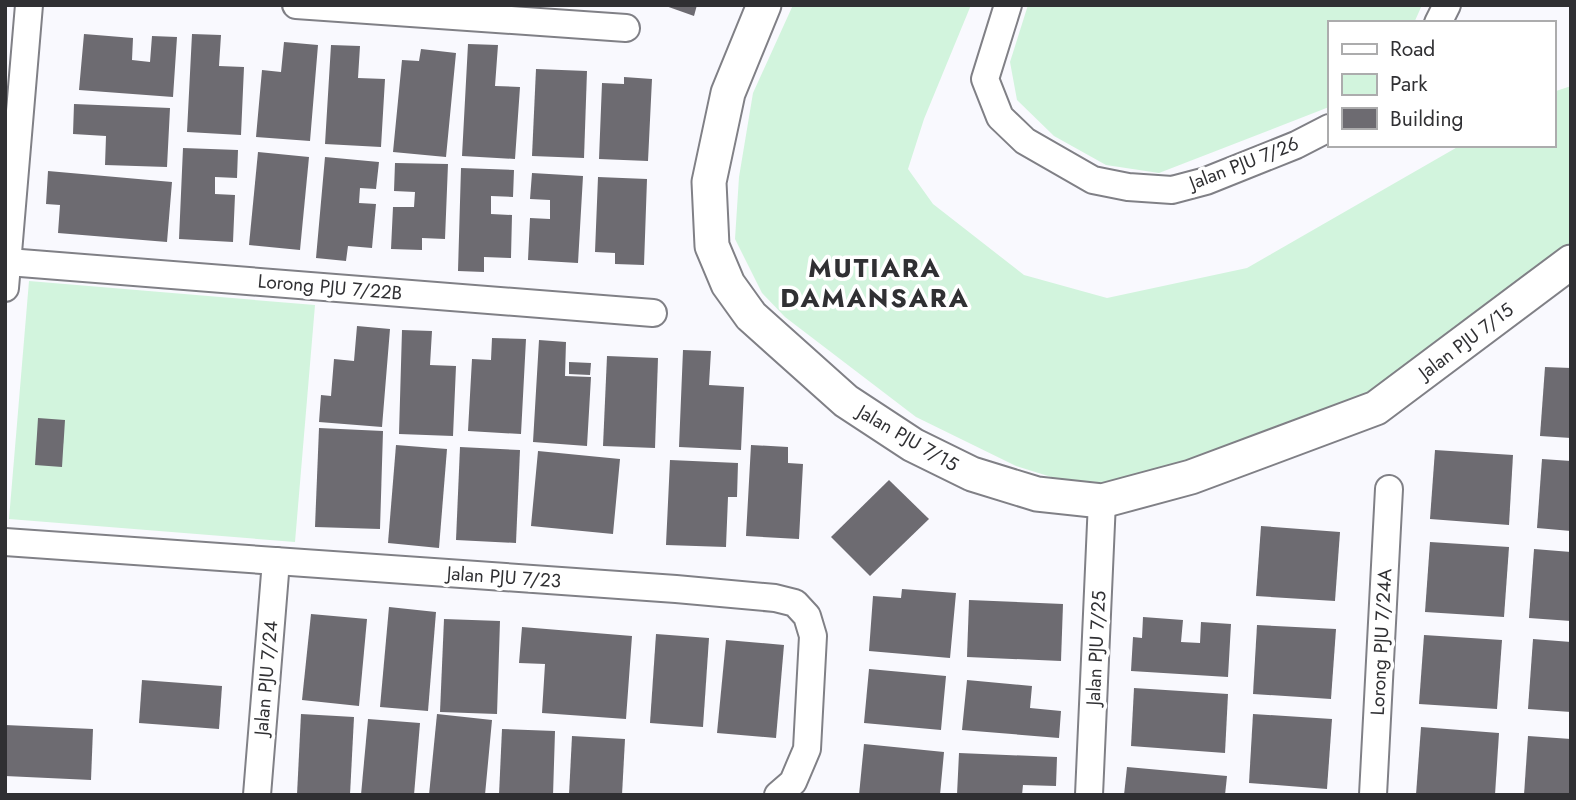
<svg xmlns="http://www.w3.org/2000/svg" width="1576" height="800" font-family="Jost,sans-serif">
<rect width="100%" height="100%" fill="#f9f9fe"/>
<g fill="#d2f4dd">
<path d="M793,5H971L924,119L908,169L933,204L1024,275L1107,298L1247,268L1461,145H1553V92L1571,86V247L1360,400L1141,479L1116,483L1061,480L1016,466L916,417L785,317L762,293L735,239L739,177L753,93Z"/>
<path d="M1028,5H1422L1414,23H1329V107L1159,173L1106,165L1054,136L1017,100L1010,62Z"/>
<path d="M29,281L315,305L295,542L9,519Z"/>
</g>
<g fill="#6d6b71">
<path d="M663,5H697L694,16Z"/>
<path d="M84,34L133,38L132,60L150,62L152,36L177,37L173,97L79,90Z"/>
<path d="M192,34L221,35L219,66L244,67L241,135L187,132Z"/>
<path d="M284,42L318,45L310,141L256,137L262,70L281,72Z"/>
<path d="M468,44L498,45L495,86L520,87L515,159L462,156Z"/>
<path d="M331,45L360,46L358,78L385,79L381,147L325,144Z"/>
<path d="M421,49L456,53L446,157L393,152L402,60L419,61Z"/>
<path d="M536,69L587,71L584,158L532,156Z"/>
<path d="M624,77L652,79L648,161L599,159L602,83L624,84Z"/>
<path d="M74,104L170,108L167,167L105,165L106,136L73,134Z"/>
<path d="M183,148L238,150L237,178L215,177V194L235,195L233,242L179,239Z"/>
<path d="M258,152L309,157L300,250L249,245Z"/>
<path d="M325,157L379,162L376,189L360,188L359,203L376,204L372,248L348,246L346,261L316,258Z"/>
<path d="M395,163L448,164L445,239L422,238V250L391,249L393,207H414L415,192L394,191Z"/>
<path d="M461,168L514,170L513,197L491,196V214L512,215L511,258L484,257V272L458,271Z"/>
<path d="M48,171L172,182L167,242L58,233L60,205L46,204Z"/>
<path d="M532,173L583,176L578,263L528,260L530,218L550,219V200L530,199Z"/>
<path d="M598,177L647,179L644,265L615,264V253L595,252Z"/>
<path d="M357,326L390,329L382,427L319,422L321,395L331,396L334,359L354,361Z"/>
<path d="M402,330L432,331L430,365L456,366L453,436L399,434Z"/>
<path d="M492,338L526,339L521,434L468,431L472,359L491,360Z"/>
<path d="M539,340L566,342L565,376L591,377L587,446L533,442Z"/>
<path d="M683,350L711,351L709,385L744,387L741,450L679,447Z"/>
<path d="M607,356L658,358L655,448L603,446Z"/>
<path d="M569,362L591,363L590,375L569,374Z"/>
<path d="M1545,367L1571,368V438L1540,436Z"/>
<path d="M38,418L65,420L62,467L35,465Z"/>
<path d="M319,428L383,431L380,529L315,527Z"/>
<path d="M396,445L447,449L439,548L388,543Z"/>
<path d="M751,445L788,447V463L803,464L799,539L746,536Z"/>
<path d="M460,447L520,450L516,543L456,540Z"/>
<path d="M1435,450L1513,455L1509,525L1430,519Z"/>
<path d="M538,451L620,459L613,534L531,526Z"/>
<path d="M1542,459L1571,461V531L1537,528Z"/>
<path d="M670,460L738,463L737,497H728L726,547L666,545Z"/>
<path d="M889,480L929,519L870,576L831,537Z"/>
<path d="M1261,526L1340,532L1335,601L1256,596Z"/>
<path d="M1430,542L1509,547L1504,617L1425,612Z"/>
<path d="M1534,549L1571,552V621L1529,618Z"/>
<path d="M902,589L956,593L950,658L869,651L873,596L901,598Z"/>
<path d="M969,600L1063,604L1061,661L967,657Z"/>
<path d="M389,607L436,612L428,711L380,707Z"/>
<path d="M311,614L367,619L359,706L302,700Z"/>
<path d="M1143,617L1183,620L1181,642L1200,643L1201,622L1231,624L1228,677L1131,671L1133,637L1142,638Z"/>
<path d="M444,619L500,621L497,714L440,712Z"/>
<path d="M1257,625L1336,629L1331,699L1253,694Z"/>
<path d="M522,627L632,636L626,719L542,713L545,664L519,663Z"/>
<path d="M656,634L709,638L703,727L650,723Z"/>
<path d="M1424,635L1502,640L1497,709L1419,704Z"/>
<path d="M1533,639L1571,642V712L1528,709Z"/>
<path d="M726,640L784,645L776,738L717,733Z"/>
<path d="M869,669L946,676L941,730L864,723Z"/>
<path d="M142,680L222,686L219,729L139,723Z"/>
<path d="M967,680L1032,686L1030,708L1061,711L1059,738L962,730Z"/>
<path d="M1134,688L1228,694L1225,753L1131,746Z"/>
<path d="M301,714L354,717L350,795H297Z"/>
<path d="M437,714L492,720L485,795H429Z"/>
<path d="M1253,714L1332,719L1327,789L1249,783Z"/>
<path d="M368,719L420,723L414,795H361Z"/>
<path d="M5,725L93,729L91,780L5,776Z"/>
<path d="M1421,727L1499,733L1495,795H1416Z"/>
<path d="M502,729L555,731L553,795H499Z"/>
<path d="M572,736L625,739L622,795H569Z"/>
<path d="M1528,736L1571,739V795H1524Z"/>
<path d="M864,744L944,752L940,795H859Z"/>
<path d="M959,753L1057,757L1056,786L1023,785L1022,795H957Z"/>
<path d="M1127,767L1227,776L1225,795H1124Z"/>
</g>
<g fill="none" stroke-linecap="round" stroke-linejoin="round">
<defs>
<g id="minor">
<path d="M296,5L626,28"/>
<path d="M1008,5L985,79L1000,117L1025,141L1093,180L1128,187L1172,190L1206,181L1296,145L1329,128"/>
<path d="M1438,23L1447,5"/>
<path d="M8,262L653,313"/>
<path d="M5,288L29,5"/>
<path d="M5,542L676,589L775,598L795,603L807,616L813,636L807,749L793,782L778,795"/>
<path d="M257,795L276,561"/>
<path d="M1089,795L1102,501"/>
<path d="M1373,795L1389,489"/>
</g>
<path id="tertiary" d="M764,5L728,93L709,182L712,246L728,284L751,316L846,401L913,445L972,474L1037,494L1102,501L1191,477L1376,408L1571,262"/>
</defs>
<use href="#minor" stroke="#808086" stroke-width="30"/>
<use href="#tertiary" stroke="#808086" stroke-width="37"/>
<use href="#minor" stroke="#fff" stroke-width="26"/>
<use href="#tertiary" stroke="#fff" stroke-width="33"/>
</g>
<g text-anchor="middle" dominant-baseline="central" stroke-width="7" stroke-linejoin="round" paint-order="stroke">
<g font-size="19" fill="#303033" stroke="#fff">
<text transform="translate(1244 163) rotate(-21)">Jalan PJU 7/26</text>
<text transform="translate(330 287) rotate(5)">Lorong PJU 7/22B</text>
<text transform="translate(1466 341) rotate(-37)">Jalan PJU 7/15</text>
<text transform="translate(908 438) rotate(30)">Jalan PJU 7/15</text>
<text transform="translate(504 577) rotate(4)">Jalan PJU 7/23</text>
<text transform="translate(1381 642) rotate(-87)">Lorong PJU 7/24A</text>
<text transform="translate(1096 648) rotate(-87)">Jalan PJU 7/25</text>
<text transform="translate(266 678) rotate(-85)">Jalan PJU 7/24</text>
</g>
<g font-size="26" font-weight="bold" letter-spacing="2" fill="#303033" stroke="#fff">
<text x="875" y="268">MUTIARA<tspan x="875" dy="30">DAMANSARA</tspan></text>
</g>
</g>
<rect width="1576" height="800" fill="none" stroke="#303033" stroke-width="14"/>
<rect x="1328" y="21" width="228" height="126" fill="#ffffff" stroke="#acacad" stroke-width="2"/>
<rect x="1342" y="44" width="35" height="10" fill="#ffffff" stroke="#acacad" stroke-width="2"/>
<text x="1390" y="56" font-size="21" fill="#303033">Road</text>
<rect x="1342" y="74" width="35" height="21" fill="#d2f4dd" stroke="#acacad" stroke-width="2"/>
<text x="1390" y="91" font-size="21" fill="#303033">Park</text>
<rect x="1342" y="108" width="35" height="21" fill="#6d6b71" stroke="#acacad" stroke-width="2"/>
<text x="1390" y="126" font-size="21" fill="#303033">Building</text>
</svg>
